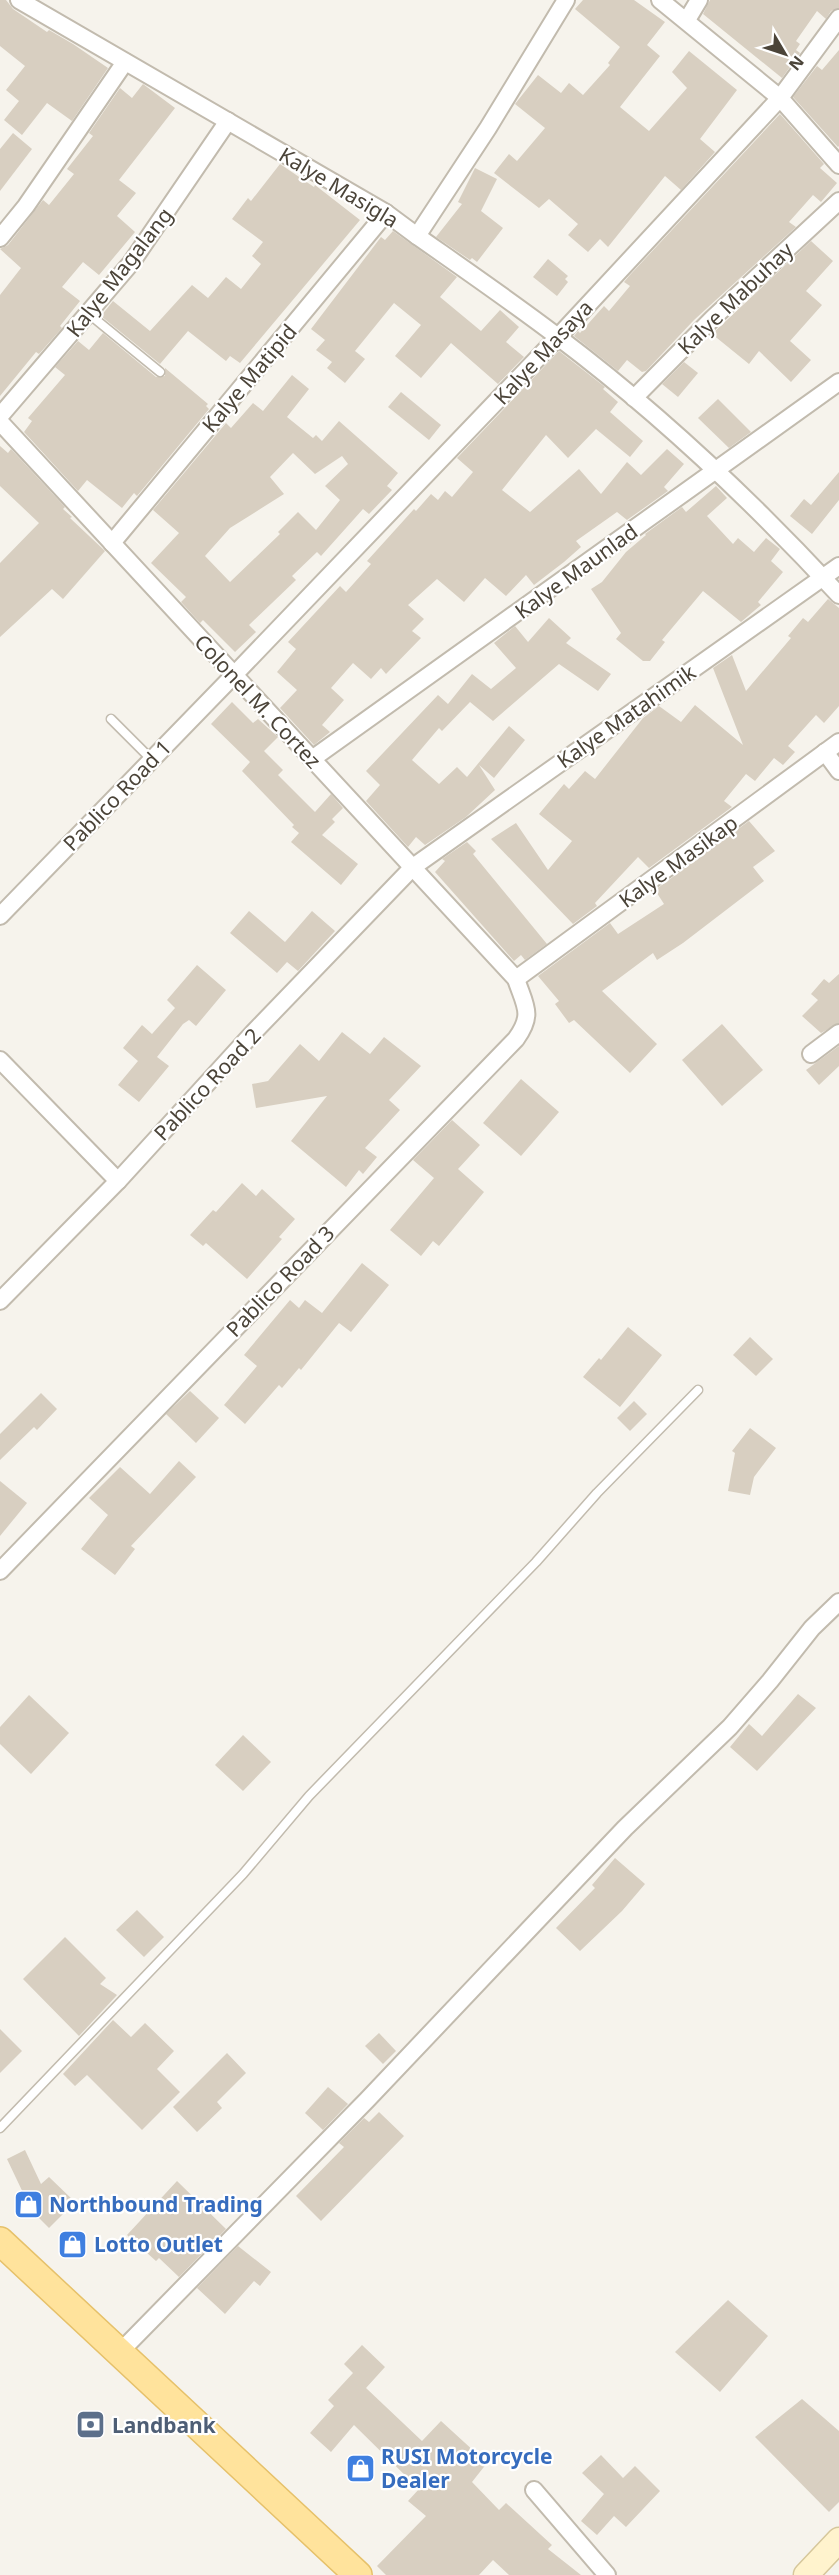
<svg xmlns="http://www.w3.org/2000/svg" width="839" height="2575" font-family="'Noto Sans',sans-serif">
<rect width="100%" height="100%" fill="#f6f3ec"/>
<g fill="#d8cfc1" fill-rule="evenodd">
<path d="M0,0H6L13,9L47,32L49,30L73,44L108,68L72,121L47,103L22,135L4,120L19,101L6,90L25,66L0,46Z"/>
<path d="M583,0H634L665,22L647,45L660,56L620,107L649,131L687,88L672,72L689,51L737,90L700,139L715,152L681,190L665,176L608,247L600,239L588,252L568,235L578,224L549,199L539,208L494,173L509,154L517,161L545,128L515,104L538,75L561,93L569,83L583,95L610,65L608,63L620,47L575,9Z"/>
<path d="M710,0H839V8L831,11L826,19L817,11L796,41L800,44L796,50L800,53L782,78L703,14Z"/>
<path d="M839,50V146L838,147L793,97L817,66L822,70Z"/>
<path d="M143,84L175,108L119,180L136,193L117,216L135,232L99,275L83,262L62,287L80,301L60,326L62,328L39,354L36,352L0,396V295L21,268L0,249L8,245L43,200L49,205L74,174L67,169L93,136L89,133L120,88L132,98Z"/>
<path d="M780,114L824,164L820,168L837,183L821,202L813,195L789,222L796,227L694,320L646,371L642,372L627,360L618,371L574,336L578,331L580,333L604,306L609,311L630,286L624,282L629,276Z"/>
<path d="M13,133L32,149L0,191V149Z"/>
<path d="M280,164L314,187L315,185L360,220L240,363L230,356L226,361L188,331L160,364L101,316L113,301L150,331L192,285L208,298L226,277L241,289L261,264L252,256L263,242L232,219L248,198L251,201Z"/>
<path d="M475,168L497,179L481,211L503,228L477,262L472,258L470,260L436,237L462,204L458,202Z"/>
<path d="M393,231L457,277L440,297L481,331L500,310L519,327L506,342L524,357L498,384L451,343L421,378L395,356L421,325L394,303L355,351L365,359L345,383L327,368L332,362L316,350L325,340L311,329L381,237L385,240Z"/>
<path d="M811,241L833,261L806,291L822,305L790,341L811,360L791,382L759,351L749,364L712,334Z"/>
<path d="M548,259L568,276L565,279L568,282L557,296L533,277Z"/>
<path d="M103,333L156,377L165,376V368L208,404L206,406L209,409L137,496L134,493L122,508L87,480L78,491L24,432L32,421L28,418L65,375L55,367L78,341L89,350Z"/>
<path d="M559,351L605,387L603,389L618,402L610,412L643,441L630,457L596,429L568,458L546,435L502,490L530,512L579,469L601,494L627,462L641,475L667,449L684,464L664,487L668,491L627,520L617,512L576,541L581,547L564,562L534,585L526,575L506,596L485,578L464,602L437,579L408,605L424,619L412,631L421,638L386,674L381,668L371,679L353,663L331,688L344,700L322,725L330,732L314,745L280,708L297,690L277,672L296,649L288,642L340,586L346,592L371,564L367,561L414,509L416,511L431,494L438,500L445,491L452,497L473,472L457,458Z"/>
<path d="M684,362L698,373L678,397L662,384Z"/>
<path d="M292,375L309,389L287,417L313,438L316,435L322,441L339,421L398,473L387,486L392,490L369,514L363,509L321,556L317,552L292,576L296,580L249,625L256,632L235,652L203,620L200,623L181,602L186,597L151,563L179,533L153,510L226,423L231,428L253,403L263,411ZM293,453L315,474L342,456L348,464L325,486L340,500L316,530L298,512L278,532L280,534L230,582L205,556L230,528L284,494L270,477Z"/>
<path d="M401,392L441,425L429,440L388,407Z"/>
<path d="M718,399L751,432L729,448L698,418Z"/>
<path d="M0,446L8,453L11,449L65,507L63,509L72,517L70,518L105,551L63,599L52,589L0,637V563L39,523L0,486Z"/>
<path d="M839,472V500L812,534L790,516L804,499L811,505Z"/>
<path d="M716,486L727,498L707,516L733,544L738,538L754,552L766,538L780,549L771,561L783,572L758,602L761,605L741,622L703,591L662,640L665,642L650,661H643L616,639L621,633L591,589L602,582L626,552L646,535L645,534L682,507L686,512Z"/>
<path d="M828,599L839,608V706L824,723L816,715L788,746L795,752L783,765L774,758L755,781L746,774L724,801L732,807L649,868L638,857L595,903L597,906L573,924L491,839L516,823L548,870L572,841L539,814L564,784L569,789L585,771L595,779L643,718L659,706L681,722L695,705L743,745L713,668L732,655L746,691L791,638L788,636L803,618L808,622Z"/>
<path d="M549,618L571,638L566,643L611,674L598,691L559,664L493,721L470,702L442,731L439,728L412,760L439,784L457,767L467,777L509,726L525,740L494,778L479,765L495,790L466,817L425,845L416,837L408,847L366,801L380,785L366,771L438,695L448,704L472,674L491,689L516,668L494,643L515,626L528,642Z"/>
<path d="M232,702L253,723L258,719L278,737L264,751L283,770L278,775L315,812L331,794L343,808L332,819L335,822L322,835L358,864L341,885L291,842L299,833L292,827L294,825L242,771L250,762L211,724Z"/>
<path d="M749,821L775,851L753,867L764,881L683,943L657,960L653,953L602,991L657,1044L630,1073L574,1020L569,1023L555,1004L559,1001L538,976L610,923L618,934L664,904L655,890Z"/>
<path d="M467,842L476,851L473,854L547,944L525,960L521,955L514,961L435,872L445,861L442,859Z"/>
<path d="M249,911L285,942L312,911L335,931L298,971L287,962L277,973L230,933Z"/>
<path d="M197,965L226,990L196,1026L189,1020L183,1024L157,1057L169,1066L139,1102L118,1085L138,1061L123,1048L142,1025L152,1034L175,1008L167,1000Z"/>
<path d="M839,974V1023L821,1033L802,1016L818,1000L811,994L824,979L829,983Z"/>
<path d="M722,1024L763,1070L722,1106L682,1060Z"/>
<path d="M342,1032L370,1054L384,1037L421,1066L389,1100L400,1110L365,1148L377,1157L363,1174L359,1170L346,1187L291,1141L327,1096L256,1108L252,1084L268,1081L300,1044L319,1061Z"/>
<path d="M839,1046V1066L819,1085L806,1070Z"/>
<path d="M521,1079L559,1112L521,1156L483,1123Z"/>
<path d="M452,1120L480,1145L458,1169L484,1192L439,1246L433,1241L421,1256L390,1230L434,1178L413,1160Z"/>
<path d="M242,1183L256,1196L262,1189L295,1219L279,1237L282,1239L247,1279L206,1243L203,1246L190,1235L213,1210L216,1212Z"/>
<path d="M362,1263L389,1285L351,1332L339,1323L301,1370L299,1368L282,1388L279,1385L245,1424L224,1405L257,1366L244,1355L290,1300L299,1308L305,1300L322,1313Z"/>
<path d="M628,1327L662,1355L620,1407L583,1377L599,1358L601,1360Z"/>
<path d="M750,1337L773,1359L756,1376L733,1355Z"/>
<path d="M190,1391L219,1418L196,1443L166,1414Z"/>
<path d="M41,1393L57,1409L37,1430L34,1427L0,1460V1434Z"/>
<path d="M634,1401L647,1414L630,1431L617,1418Z"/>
<path d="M750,1428L776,1448L754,1477L750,1495L728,1491L735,1453L732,1451Z"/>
<path d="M179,1461L196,1477L131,1546L135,1549L115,1575L81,1549L108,1515L89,1498L120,1467L150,1494Z"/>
<path d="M0,1481L27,1503L0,1536Z"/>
<path d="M798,1694L816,1708L757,1771L730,1747L749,1724L762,1736Z"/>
<path d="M29,1695L69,1733L31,1774L0,1744V1727Z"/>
<path d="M243,1735L271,1762L243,1791L215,1765Z"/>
<path d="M615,1858L645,1884L622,1911L580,1951L556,1928L595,1888L592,1885Z"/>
<path d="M137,1910L164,1937L144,1957L116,1930Z"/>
<path d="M65,1937L106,1978L100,1984L117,1995L79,2036L23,1979Z"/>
<path d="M113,2020L131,2037L145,2023L174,2051L157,2069L180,2092L142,2130L87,2075L75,2086L63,2074Z"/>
<path d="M0,2029L22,2051L0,2073Z"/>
<path d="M379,2033L396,2051L383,2064L365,2046Z"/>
<path d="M227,2053L246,2073L217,2102L222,2108L197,2132L173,2107Z"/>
<path d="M328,2087L348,2104L323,2130L305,2113Z"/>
<path d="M379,2112L404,2136L321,2221L296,2196L344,2147L339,2143L364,2118L369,2122Z"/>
<path d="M25,2150L41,2184L49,2177L75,2202L49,2228L23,2202L26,2199L7,2159Z"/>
<path d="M177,2181L226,2229L179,2277L159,2258L156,2261L127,2235Z"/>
<path d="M238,2246L271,2272L260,2286L254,2281L225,2314L197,2288Z"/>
<path d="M728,2300L768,2336L720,2392L675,2352Z"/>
<path d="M362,2345L385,2367L366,2388L422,2441L441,2421L487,2463L472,2482L499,2510L506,2503L552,2545L548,2549L581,2575H509L493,2560L479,2575H386L377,2566L426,2516L408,2501L419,2489L354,2425L331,2452L310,2433L334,2406L328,2400L353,2373L344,2364Z"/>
<path d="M802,2399L839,2431V2502L829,2512L755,2437Z"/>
<path d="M601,2455L623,2478L635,2466L660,2491L626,2527L614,2516L597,2535L581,2521L604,2494L582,2473Z"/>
</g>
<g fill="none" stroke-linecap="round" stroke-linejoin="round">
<defs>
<g id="lane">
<path d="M89,314L160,372"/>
<path d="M111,719L152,760"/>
<path d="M0,2128L243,1874L309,1796L536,1562L597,1493L698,1390"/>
</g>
<g id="street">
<path d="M19,0L386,213L417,236L488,128L566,0"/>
<path d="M660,0L780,98L839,165"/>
<path d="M687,20L699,0"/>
<path d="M417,236C464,269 512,302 558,337C659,413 753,502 839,595"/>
<path d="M0,238L26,206L125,62"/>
<path d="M634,398L713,318L839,201"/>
<path d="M0,416L131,263L228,121"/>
<path d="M0,422L516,979C525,1006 534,1014 516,1039L0,1571"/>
<path d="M112,543L386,213"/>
<path d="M825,752L839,771"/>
<path d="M312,759L839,382"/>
<path d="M0,916L234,675L558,337L780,98L839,18"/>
<path d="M516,979L839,742"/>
<path d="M811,1054L839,1033"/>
<path d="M0,1060L118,1181"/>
<path d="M0,1301L118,1181L253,1033L413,867L839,566"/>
<path d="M119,2353L367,2100L625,1828L730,1727L770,1681L812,1628L839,1602"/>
<path d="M534,2490L607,2575"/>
</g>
<path id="secondary" d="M806,2575L839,2540"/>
<path id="primary" d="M0,2241L358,2575"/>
</defs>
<use href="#lane" stroke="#c2bbae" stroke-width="11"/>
<use href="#street" stroke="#c2bbae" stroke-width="20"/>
<use href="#secondary" stroke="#d6c79b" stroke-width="27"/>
<use href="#primary" stroke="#e6c16a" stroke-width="30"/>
<use href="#lane" stroke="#fff" stroke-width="8"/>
<use href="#street" stroke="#fff" stroke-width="16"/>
<use href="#secondary" stroke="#fff3cd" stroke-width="24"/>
<use href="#primary" stroke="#ffe39c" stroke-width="27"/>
</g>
<defs>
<symbol id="shop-square" viewBox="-11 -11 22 22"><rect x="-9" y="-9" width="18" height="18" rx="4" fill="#3f7fe0" stroke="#fff"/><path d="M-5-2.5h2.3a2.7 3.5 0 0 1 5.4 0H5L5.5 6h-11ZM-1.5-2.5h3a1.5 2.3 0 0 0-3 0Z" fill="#fff"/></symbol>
<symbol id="bank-square" viewBox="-11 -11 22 22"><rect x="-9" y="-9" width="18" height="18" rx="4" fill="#5c6f8a" stroke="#fff"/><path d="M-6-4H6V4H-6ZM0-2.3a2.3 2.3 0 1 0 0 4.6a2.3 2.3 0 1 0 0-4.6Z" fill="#fff"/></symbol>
</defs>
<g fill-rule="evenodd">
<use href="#shop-square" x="12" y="2188" width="33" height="33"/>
<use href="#shop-square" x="56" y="2228" width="33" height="33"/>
<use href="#bank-square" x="74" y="2408" width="33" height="33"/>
<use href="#shop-square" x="344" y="2452" width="33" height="33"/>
</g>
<g text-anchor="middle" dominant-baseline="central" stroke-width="4.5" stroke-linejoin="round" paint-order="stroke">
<g font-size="21" fill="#4b4439" stroke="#fff">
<text transform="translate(339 187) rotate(31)">Kalye Masigla</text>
<text transform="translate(119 272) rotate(-52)">Kalye Magalang</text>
<text transform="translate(735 298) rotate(-44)">Kalye Mabuhay</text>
<text transform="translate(543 352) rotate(-47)">Kalye Masaya</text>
<text transform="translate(249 378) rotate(-50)">Kalye Matipid</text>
<text transform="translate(576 571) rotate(-36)">Kalye Maunlad</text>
<text transform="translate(258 701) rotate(47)">Colonel M. Cortez</text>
<text transform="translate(626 716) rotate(-35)">Kalye Matahimik</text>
<text transform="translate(117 795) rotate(-46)">Pablico Road 1</text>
<text transform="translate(678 861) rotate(-36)">Kalye Masikap</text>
<text transform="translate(207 1084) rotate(-47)">Pablico Road 2</text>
<text transform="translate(280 1281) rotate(-46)">Pablico Road 3</text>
</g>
<g font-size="21" font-weight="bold" fill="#366cbe" stroke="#fff" text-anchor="start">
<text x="49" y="2204">Northbound Trading</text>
<text x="94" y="2244">Lotto Outlet</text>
<text x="381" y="2456">RUSI Motorcycle<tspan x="381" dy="24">Dealer</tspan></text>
</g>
<g font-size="21" font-weight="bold" fill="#4e5e75" stroke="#fff" text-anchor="start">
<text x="112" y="2425">Landbank</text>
</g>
</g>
<g transform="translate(785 54) rotate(129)" stroke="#ffffff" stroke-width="4.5" paint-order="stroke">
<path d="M0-4.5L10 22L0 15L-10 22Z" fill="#4b4439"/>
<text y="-9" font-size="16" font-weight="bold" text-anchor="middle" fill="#4b4439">N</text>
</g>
</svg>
